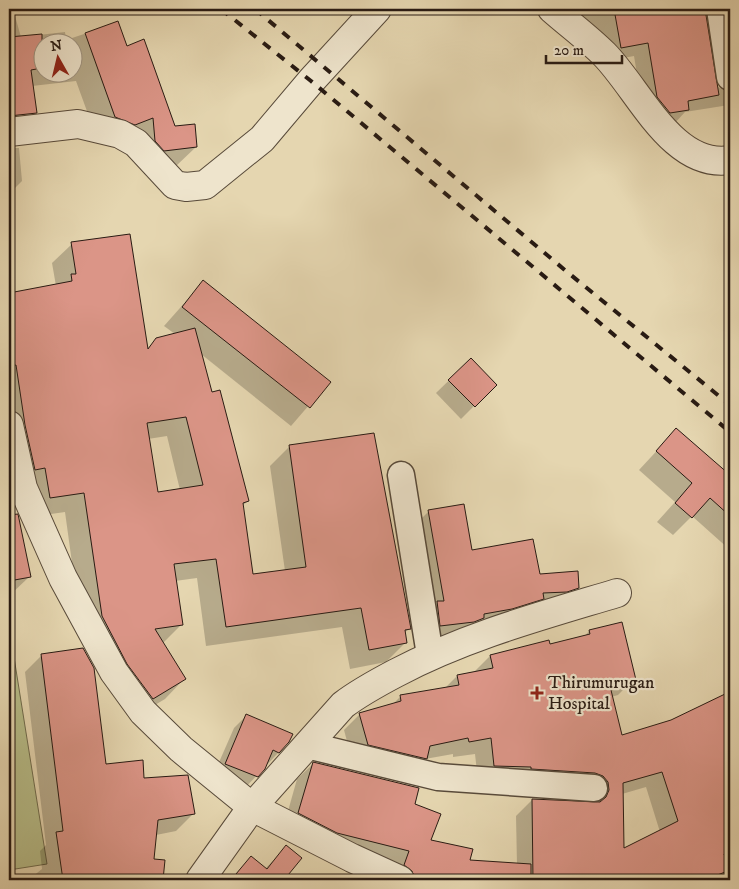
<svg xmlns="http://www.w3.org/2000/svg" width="739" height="889" font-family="'IM FELL DW Pica',serif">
<rect width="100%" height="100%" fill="#e5d6b0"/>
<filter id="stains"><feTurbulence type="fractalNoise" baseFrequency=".004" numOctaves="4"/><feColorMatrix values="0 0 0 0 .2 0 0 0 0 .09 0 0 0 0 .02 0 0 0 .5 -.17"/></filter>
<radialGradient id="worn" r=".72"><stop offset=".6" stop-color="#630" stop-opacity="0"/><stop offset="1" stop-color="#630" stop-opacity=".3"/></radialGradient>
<path fill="#b7bd89" stroke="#706c4e" d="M9,626L47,864L9,870Z"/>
<g fill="#0003" fill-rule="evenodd">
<path d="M9,9H13L21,37L65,32L66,40L117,23L126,47L174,127L196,147L176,166L134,137L96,136L76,81L32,86L36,113L17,132L9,133ZM42,42H72V72H42Z"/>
<path d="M574,9H704L718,87L730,93V108L729,105L685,112L674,124L643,111L634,56L607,61L601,31L583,37Z"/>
<path d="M9,148H19L22,181L9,194Z"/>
<path d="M72,244L146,350L157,339L175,334L164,326L203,282L329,382L291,426L201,354L211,394L248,501L242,506L252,576L285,571L270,466L290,446L409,629L404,633L406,642L386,662L350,669L342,627L206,646L197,578L175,581L182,624L162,644L184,679L165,699L133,718L82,636L65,512L30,517L9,458V294L56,286L52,263ZM167,436L180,490L157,493L148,439Z"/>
<path d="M470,360L495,385L461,419L436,393Z"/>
<path d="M676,430L730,476V550L692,516L673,535L657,522L675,502L639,470Z"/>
<path d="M429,511L471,551L578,588L563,602L468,633L426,640L414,526Z"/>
<path d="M9,518L29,577L9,596Z"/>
<path d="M621,623L634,679L618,695L611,697L621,736L672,721L724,695L730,708V880H579L577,870L565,872V880H392L283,829L297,779L314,763L414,805L429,841L469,862L517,865L516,816L532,800L593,803L592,798L478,781L475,754L453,757V754L425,759L410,774L352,760L344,730L360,714L392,705L400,697L445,688L457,676L474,672L490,656L584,637L589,631ZM646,787L660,832L623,850L622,794Z"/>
<path d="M42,655L105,765L143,779L185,775L193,814L176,831L156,835L153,860L164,861L161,880H28L42,869L40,851L46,845L25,672Z"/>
<path d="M246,716L279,752L244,789L213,776L234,728Z"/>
<path d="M286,847V876L319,880H230L251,858L265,869Z"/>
</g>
<g fill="#db9587" stroke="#291b13" fill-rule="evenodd">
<path d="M614,9H705L719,95L688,101L689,110L670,113L657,97L648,43L621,48Z"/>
<path d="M118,21L127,46L144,39L175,126L195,124L197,147L164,151L155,141L153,118L135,125L115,117L85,33Z"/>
<path d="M42,34V68L31,70L37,113L9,116V37Z"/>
<path d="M130,234L148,349L156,338L195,328L212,392L220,390L249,501L243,503L253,574L306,567L289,445L374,433L411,629L405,630L407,643L369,650L361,608L226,627L216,559L174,564L183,625L155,629L186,679L153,699L127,664L102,616L84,493L50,498L45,468L35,470L25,425L16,365L9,366V293L72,281L71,274H76L71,242ZM186,417L203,485L158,492L147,423Z"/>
<path d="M203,280L331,382L310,408L182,307Z"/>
<path d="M471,358L497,385L475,407L448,380Z"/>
<path d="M676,428L730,475V516L710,498L692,518L675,503L692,483L656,451Z"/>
<path d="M464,504L472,550L533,539L540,574L578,571L579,588L567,592L543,593L544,599L512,609L484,614V618L474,622L440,626L437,601H444L428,510Z"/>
<path d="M18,514L31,577L9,581V515Z"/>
<path d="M622,622L636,680L610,686L622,735L671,720L725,694L730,705V850L724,854L730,870L705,880H681L678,875L646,880H533L532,799L600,802L606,797L609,790L608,782L603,776L595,773L531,769V767L494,766L491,738L469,742L468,738L430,746L427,759L368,745L359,713L401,701L400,695L459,685L457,675L493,668L490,655L549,640L550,644L590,634L589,630ZM662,772L678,821L624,848L623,783Z"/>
<path d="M83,648L94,668L106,764L143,760L144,778L188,775L195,814L158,820L154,859L165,860L163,880H63L56,832L63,831L41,654Z"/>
<path d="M246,714L293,734L289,742L279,753L273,750L265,769L258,777L225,764Z"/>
<path d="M313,762L419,788L415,804L441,814L431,840L473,849L470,860L531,864V880H415L412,871L404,865L409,851L337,833L298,813Z"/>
<path d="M286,845L302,858L284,880H231L251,856L267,869Z"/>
</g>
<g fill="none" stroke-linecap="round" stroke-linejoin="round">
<defs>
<g id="minor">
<path d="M720,9L730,77"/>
<path d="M401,475L430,655"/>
<path d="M307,745L438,777L594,788"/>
</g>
<g id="tertiary">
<path d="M552,9C569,24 588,38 604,54C639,89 672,169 730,160"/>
<path d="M9,132L78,124L120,134L136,143L175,185L186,187L205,185L262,139L311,81L377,9"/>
<path d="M9,425L23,488L63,578L114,672L143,712L181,749L252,807L352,858L400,880"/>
<path d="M200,880L252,807L343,705C360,692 377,683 396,673C466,636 541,616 617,593"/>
</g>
</defs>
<use href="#minor" stroke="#584a3a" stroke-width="29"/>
<use href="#tertiary" stroke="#584a3a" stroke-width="30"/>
<use href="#minor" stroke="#eee4cc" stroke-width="26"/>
<use href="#tertiary" stroke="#eee4cc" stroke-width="28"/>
<g stroke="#291b13" stroke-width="4" stroke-dasharray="9 9" stroke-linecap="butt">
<path d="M221,9L311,81L730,432"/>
<path d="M255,9L566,271L730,405"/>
</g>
</g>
<path fill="#8f2418" stroke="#eee4cc" stroke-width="2" d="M534.5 685.5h5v5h5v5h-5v5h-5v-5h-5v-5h5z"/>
<g text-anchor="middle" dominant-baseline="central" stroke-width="4.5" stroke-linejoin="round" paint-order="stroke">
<g font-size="18" fill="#291b13" stroke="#eee4cc" text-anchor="start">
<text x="548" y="683">Thirumurugan<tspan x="548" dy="21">Hospital</tspan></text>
</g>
</g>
<rect width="739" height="889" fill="none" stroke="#e5d6b0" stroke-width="30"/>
<rect x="10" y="10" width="719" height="869" fill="none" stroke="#291b13" stroke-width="2.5"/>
<rect x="15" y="15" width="709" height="859" fill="none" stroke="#291b13"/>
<g transform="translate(58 58) rotate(352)"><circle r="24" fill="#eee4cc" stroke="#9f9482"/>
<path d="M0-4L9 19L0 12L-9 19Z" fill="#8f2418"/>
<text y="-8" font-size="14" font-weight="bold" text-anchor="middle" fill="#291b13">N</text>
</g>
<path d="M546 55v8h76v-8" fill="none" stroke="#291b13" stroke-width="2.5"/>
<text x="554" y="55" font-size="15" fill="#291b13" stroke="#eee4cc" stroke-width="4" paint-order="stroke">20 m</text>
<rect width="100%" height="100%" filter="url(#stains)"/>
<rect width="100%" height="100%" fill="url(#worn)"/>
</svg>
